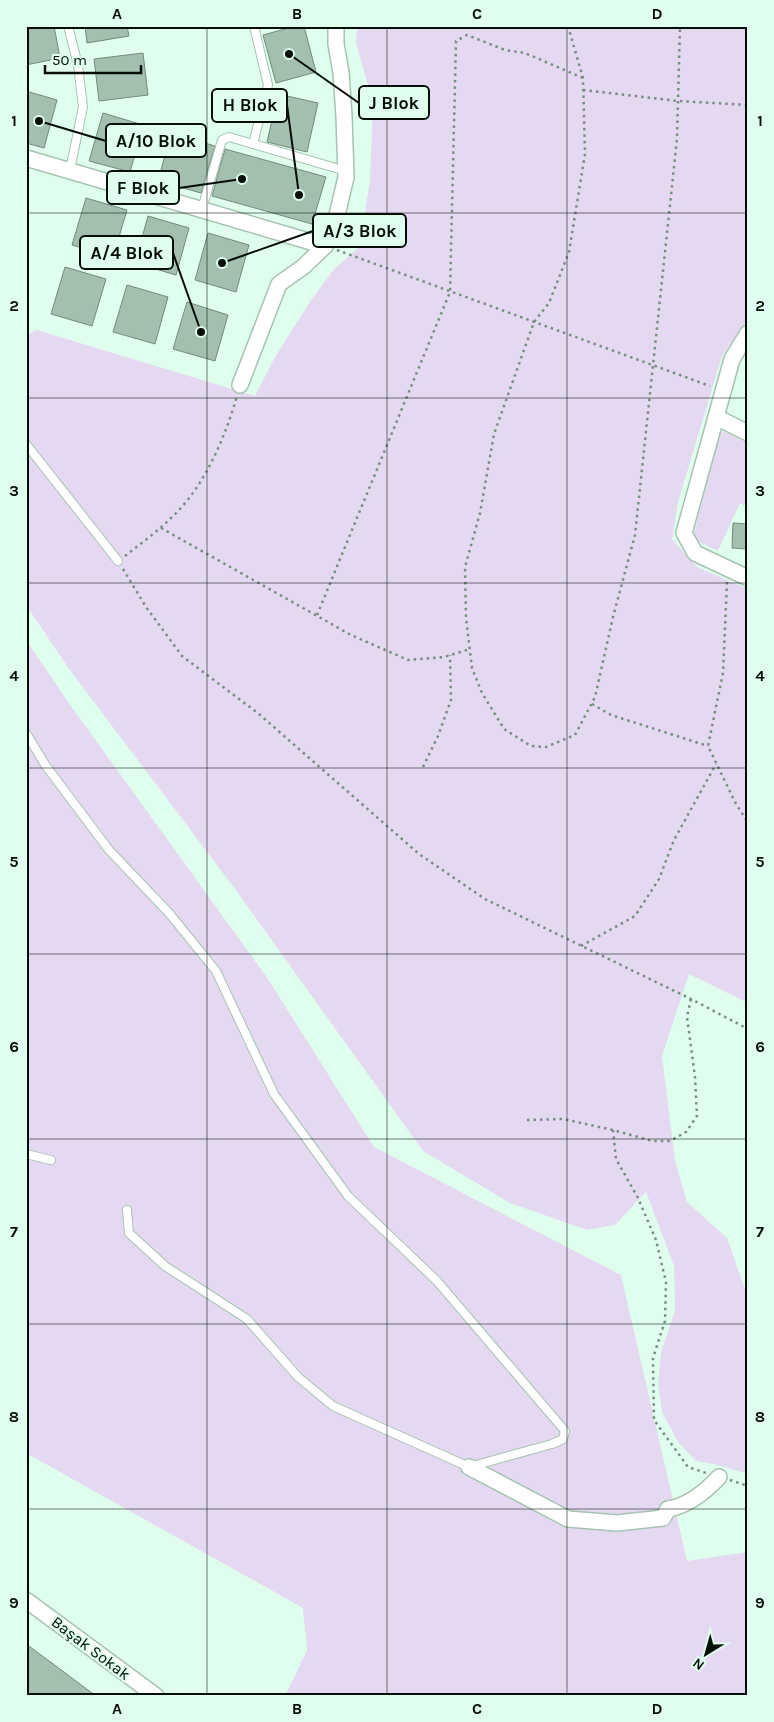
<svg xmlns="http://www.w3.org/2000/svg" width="774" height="1722" font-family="Karla,sans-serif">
<rect width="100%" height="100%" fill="#e0feed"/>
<g fill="#e5d9f1">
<path d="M357,26H748V319L722,356L678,502L672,539L697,567L748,589V1003L689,974L662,1056L675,1160L687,1202L727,1238L748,1298V1474L718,1465L696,1461L678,1442L662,1412L658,1384L661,1353L675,1310L674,1266L646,1192L615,1225L587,1230L510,1203L423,1151L235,889L69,669L26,605V335L37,330L255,396L275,357L311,300L334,269L360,246L370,179L373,103L356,43Z"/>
<path d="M724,431L748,443V507L740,503L718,551L695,540L694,533L719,434Z"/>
<path d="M26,640L71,706L266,976L374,1147L621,1275L687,1561L748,1552V1696H285L307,1650L303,1608L26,1453Z"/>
</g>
<g fill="#a3c0af" stroke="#708b7c">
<path d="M26,26H54L60,58L26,65Z"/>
<path d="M85,26H127L129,36L87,43Z"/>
<path d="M296,26H304L316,72L276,83L263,35Z"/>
<path d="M143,53L148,95L99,101L94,59Z"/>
<path d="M26,91L57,100L44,148L26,143Z"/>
<path d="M278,94L318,103L307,152L267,142Z"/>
<path d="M103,113L143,125L130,172L89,161Z"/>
<path d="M171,133L215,146L201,193L158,181Z"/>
<path d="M225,149L326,177L312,224L212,196Z"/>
<path d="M86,198L127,210L113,257L72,245Z"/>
<path d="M148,216L189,228L176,275L135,263Z"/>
<path d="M208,233L249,245L236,292L195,280Z"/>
<path d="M65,267L106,279L92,326L51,314Z"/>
<path d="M127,285L168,297L155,344L113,332Z"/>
<path d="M187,302L228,315L215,361L173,349Z"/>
<path d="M733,523L748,524L747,549L732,548Z"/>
<path d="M26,1644L64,1672L96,1696H26Z"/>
</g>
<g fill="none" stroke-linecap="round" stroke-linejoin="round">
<defs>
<g id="lane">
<path d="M68,26L78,65L83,107L70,170"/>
<path d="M253,144L268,85L254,26"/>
<path d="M202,209L222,140L229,137L346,171"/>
<path d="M26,444L118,561"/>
<path d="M26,733L46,766L109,850L169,913L216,971L274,1094L348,1196L437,1281L565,1431L563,1439L552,1444L469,1467L333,1406L298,1377L247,1319L165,1266L129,1233L127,1210"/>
<path d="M26,1154L51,1160"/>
</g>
<g id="street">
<path d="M26,158L325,246L334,228L346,177L344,116L341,73L336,44V26"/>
<path d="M748,333L732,359L684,533L695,553L748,578"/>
<path d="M240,385L279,284L303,267L325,246"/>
<path d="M716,417L748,433"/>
<path d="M469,1467L568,1519L617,1523L663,1518L668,1509C687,1506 706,1491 719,1477"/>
<path d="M26,1600L156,1696"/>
</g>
</defs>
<use href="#lane" stroke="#a6c3b2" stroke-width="10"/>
<use href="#street" stroke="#a6c3b2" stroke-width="18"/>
<g stroke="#798d81" stroke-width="2.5" stroke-dasharray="2.5 4" stroke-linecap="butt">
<path d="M568,26L583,78L585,154L569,252L549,303L534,322L494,434L480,513L465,567L466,618L472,668L482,693L504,729L531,746L546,747L575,735L595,697L613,617L635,535L677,139L680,26"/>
<path d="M583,90L678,101L748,105"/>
<path d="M337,250L710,386"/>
<path d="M161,528L351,635L408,660L444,657L470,649"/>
<path d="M125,556C143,542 162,528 178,511C206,482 226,435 237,396"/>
<path d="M123,569L146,607L182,656L259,714L419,854L485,899L691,999L748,1029"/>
<path d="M727,582L723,673L708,746L735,802L748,823"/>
<path d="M317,615L450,292L456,41L467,35L505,50L525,53L583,78"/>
<path d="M592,704L611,715L708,746"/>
<path d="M423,767L438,736L451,700L450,655"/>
<path d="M581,946L635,916L659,879L674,840L716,764"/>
<path d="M527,1120L563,1119L613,1130L652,1141H670L686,1132L697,1116L695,1077L687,1017L691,999"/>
<path d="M613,1130L616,1159L638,1198L656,1240L666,1282L665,1321L653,1358L654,1420L688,1467L706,1473"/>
<path d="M730,1480L748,1486"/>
</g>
<use href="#lane" stroke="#fff" stroke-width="8"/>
<use href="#street" stroke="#fff" stroke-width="15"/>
</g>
<path fill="none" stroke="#050e09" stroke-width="1" stroke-opacity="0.55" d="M207,26V1696M387,26V1696M567,26V1696M26,213H748M26,398H748M26,583H748M26,768H748M26,954H748M26,1139H748M26,1324H748M26,1509H748"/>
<g text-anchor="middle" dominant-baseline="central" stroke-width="4.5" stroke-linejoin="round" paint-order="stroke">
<g font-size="16" fill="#050e09" stroke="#e0feed">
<text transform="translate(91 1648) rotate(37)">Başak Sokak</text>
</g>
</g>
<path fill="none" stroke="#050e09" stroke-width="2" d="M289 54L359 103M299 195L287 105M39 121L106 141M242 179L179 188M222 263L313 231M201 332L173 253"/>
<g fill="#050e09" stroke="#e0feed" stroke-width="2">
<circle cx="289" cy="54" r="5"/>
<circle cx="299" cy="195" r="5"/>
<circle cx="39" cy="121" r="5"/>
<circle cx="242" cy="179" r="5"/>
<circle cx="222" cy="263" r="5"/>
<circle cx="201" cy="332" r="5"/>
</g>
<g fill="#e0feed" stroke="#050e09" stroke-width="2">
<rect x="359" y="86" width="70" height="33" rx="5"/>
<rect x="212" y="89" width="75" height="33" rx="5"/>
<rect x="106" y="124" width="100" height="33" rx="5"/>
<rect x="107" y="171" width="72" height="33" rx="5"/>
<rect x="313" y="214" width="93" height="33" rx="5"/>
<rect x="80" y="236" width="93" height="33" rx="5"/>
</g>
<g font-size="18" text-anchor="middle" font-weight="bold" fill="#050e09">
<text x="394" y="109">J Blok</text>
<text x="250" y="111">H Blok</text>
<text x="156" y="147">A/10 Blok</text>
<text x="143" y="194">F Blok</text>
<text x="360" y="237">A/3 Blok</text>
<text x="127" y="259">A/4 Blok</text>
</g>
<rect width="774" height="1722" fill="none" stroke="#e0feed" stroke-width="55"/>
<g transform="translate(706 1654) rotate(217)" stroke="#e0feed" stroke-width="4" paint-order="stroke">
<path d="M0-4L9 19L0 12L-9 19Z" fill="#050e09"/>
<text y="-8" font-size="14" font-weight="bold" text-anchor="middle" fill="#050e09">N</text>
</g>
<path d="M45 65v8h96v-8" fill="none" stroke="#050e09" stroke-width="2.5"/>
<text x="52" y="65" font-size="15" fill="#050e09" stroke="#e0feed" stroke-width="4" paint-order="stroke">50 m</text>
<rect x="28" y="28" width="718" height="1666" fill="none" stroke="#050e09" stroke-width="2"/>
<g font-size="16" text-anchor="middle" font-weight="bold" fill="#050e09">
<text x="117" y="19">A</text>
<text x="297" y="19">B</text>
<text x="477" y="19">C</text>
<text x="657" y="19">D</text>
<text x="14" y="126">1</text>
<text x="760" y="126">1</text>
<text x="14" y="311">2</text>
<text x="760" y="311">2</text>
<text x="14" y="496">3</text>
<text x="760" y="496">3</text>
<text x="14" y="681">4</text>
<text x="760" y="681">4</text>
<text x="14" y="867">5</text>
<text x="760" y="867">5</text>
<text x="14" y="1052">6</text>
<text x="760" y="1052">6</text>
<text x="14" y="1237">7</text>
<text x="760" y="1237">7</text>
<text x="14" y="1422">8</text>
<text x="760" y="1422">8</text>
<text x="14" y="1608">9</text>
<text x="760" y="1608">9</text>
<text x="117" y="1714">A</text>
<text x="297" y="1714">B</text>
<text x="477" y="1714">C</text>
<text x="657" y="1714">D</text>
</g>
</svg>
